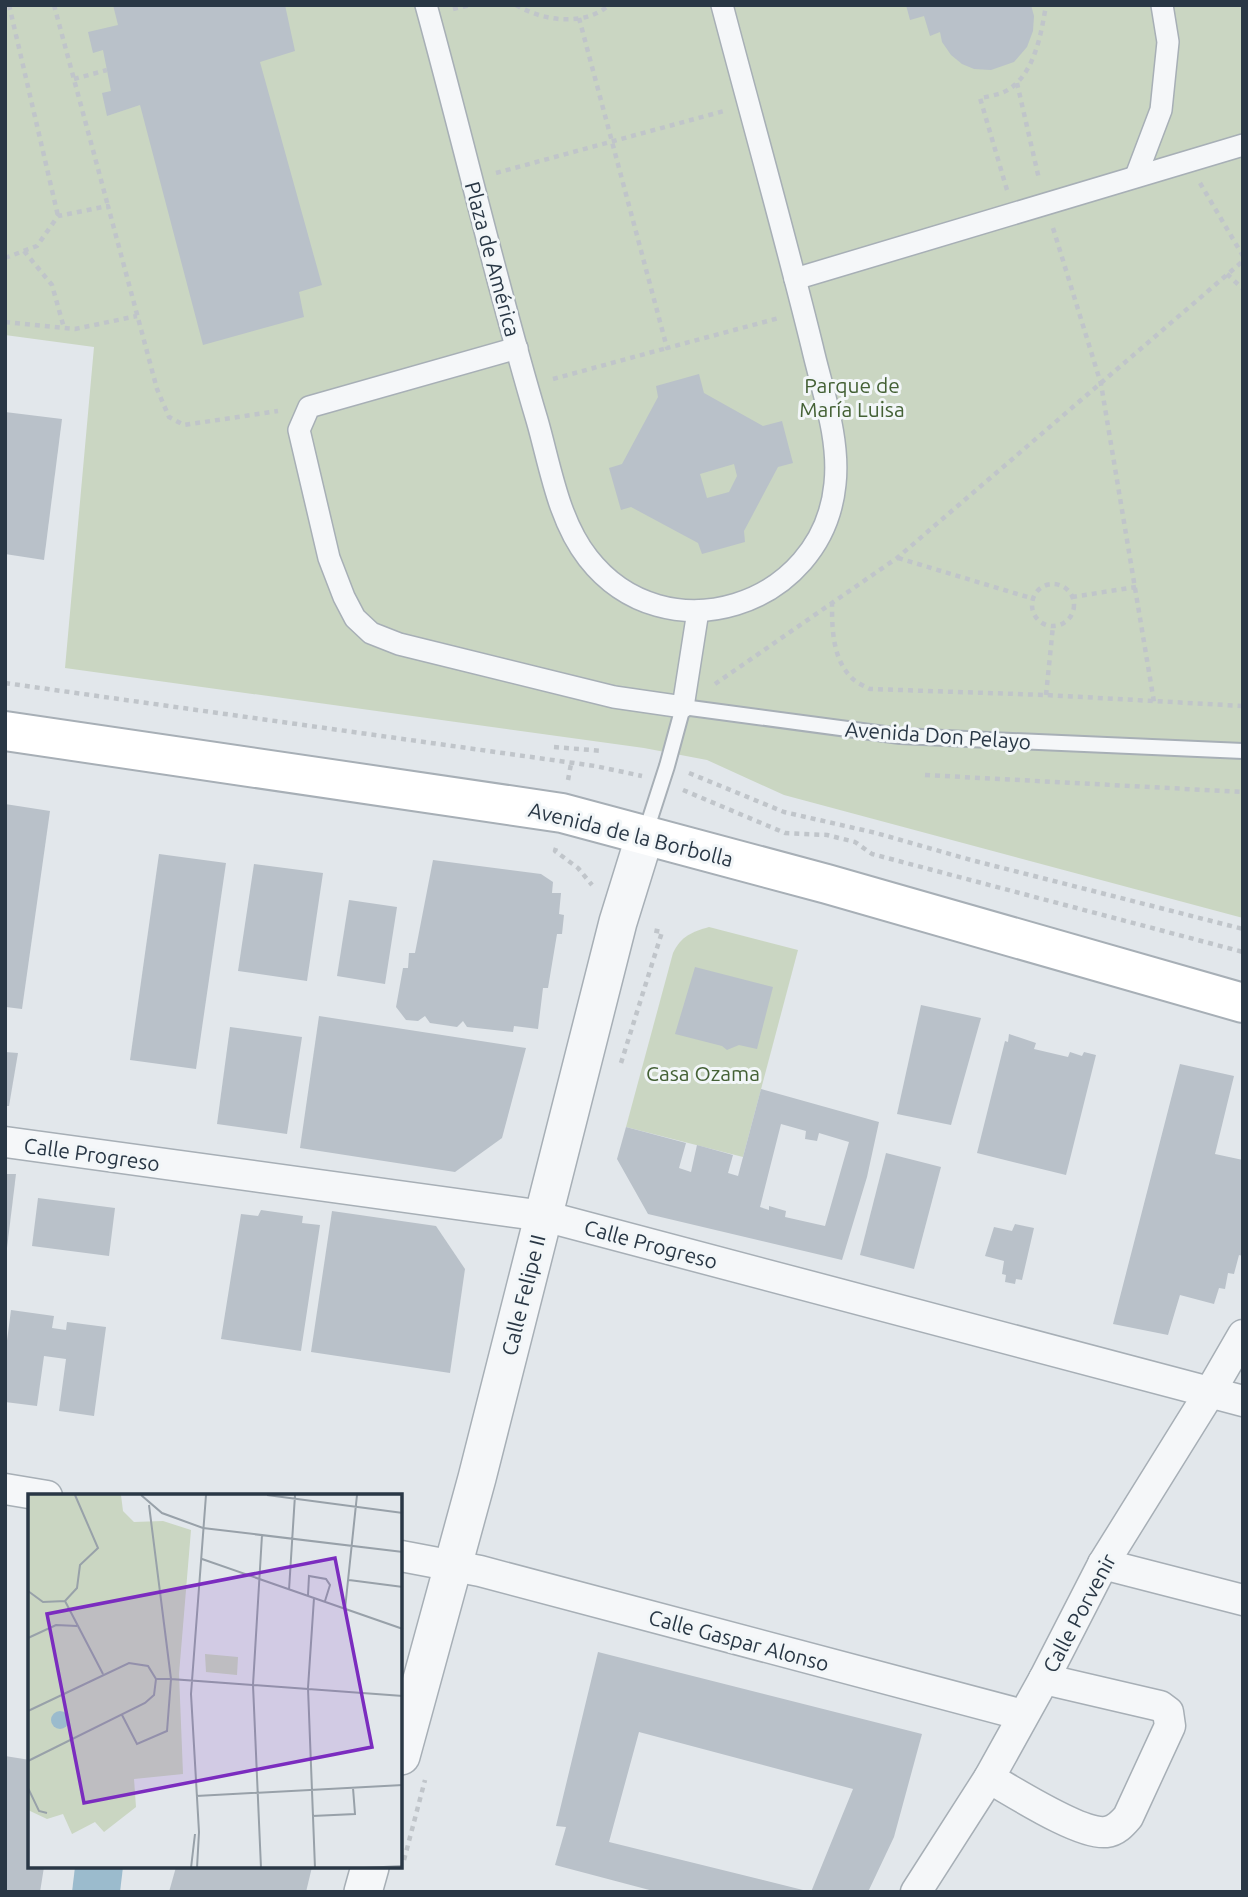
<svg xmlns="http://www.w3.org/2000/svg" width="1248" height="1897" font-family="Ubuntu,sans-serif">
<rect width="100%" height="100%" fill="#e2e7eb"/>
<g fill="#cad6c2">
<path d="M5,5H1243V918L784,795L707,760L644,748L65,668L94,347L5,335Z"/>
<path d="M709,927L798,950L743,1157L626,1127L673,953C681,936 692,932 709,927Z"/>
</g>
<path fill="#9bbbcd" d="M75,1867H123L120,1892H72Z"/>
<g fill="#b9c1c9" fill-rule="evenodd">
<path d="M113,5H285L295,51L260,62L322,285L299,292L304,317L203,345L140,105L107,116L102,93L111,91L103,50L93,53L88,32L118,25Z"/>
<path d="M906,5H1031L1034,16L1033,31L1027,47L1014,62L991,70L974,69L962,64L951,55L942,42L940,32L930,36L924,16L910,20Z"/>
<path d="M699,374L704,393L763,426L782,421L793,463L778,467L744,531L745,542L702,554L698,543L631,507L621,510L609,468L622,464L658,397L656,386ZM734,464L737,476L729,492L707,498L700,474Z"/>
<path d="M5,412L62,419L44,560L5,554Z"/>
<path d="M5,804L50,811L22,1009L6,1007L5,1003Z"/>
<path d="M159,854L226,863L196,1069L130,1060Z"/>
<path d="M433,860L541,874L553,882L552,893H561L559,914L564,915L562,934H557L548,988H543L538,1029L514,1026L513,1032L467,1027L463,1021L457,1027L430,1023L425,1016L418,1021L406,1020L396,1007L403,968H408L409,953H415Z"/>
<path d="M254,864L323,873L307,981L238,971Z"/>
<path d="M349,900L397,907L385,984L337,976Z"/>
<path d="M695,967L773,987L757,1049L739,1045L727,1050L722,1046L675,1034Z"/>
<path d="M921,1005L981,1018L951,1125L897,1114Z"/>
<path d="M319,1016L526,1048L502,1138L455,1172L300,1148Z"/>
<path d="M230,1027L302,1037L287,1134L217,1124Z"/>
<path d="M1009,1034L1036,1043L1034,1049L1068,1057L1070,1052L1082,1056L1084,1052L1096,1055L1066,1175L977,1153L1005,1041L1008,1042Z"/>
<path d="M5,1052L18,1053L9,1106H5Z"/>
<path d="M1180,1064L1234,1076L1215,1154L1243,1160V1256L1239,1255L1234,1274L1228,1273L1225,1289L1219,1288L1214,1304L1180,1295L1168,1335L1113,1324Z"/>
<path d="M761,1089L879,1122L867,1177L842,1260L648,1214L617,1159L626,1127L686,1143L679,1168L691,1172L697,1145L733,1155L728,1173L738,1176ZM781,1124L806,1131L805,1139L817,1141L819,1133L849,1142L825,1226L785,1217L786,1211L769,1206V1210L760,1207Z"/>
<path d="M886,1153L941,1167L914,1269L860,1255Z"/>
<path d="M5,1174H16L7,1248H5Z"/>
<path d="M38,1198L115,1208L109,1256L32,1246Z"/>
<path d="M261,1210L303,1216L302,1223L320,1225L301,1351L221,1339L241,1214L258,1216Z"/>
<path d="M332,1211L436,1226L465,1269L450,1373L311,1352Z"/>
<path d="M1015,1224L1034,1228L1022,1280L1016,1279L1015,1284L1005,1282L1006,1275L1002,1274L1004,1261L985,1256L994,1227L1012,1231Z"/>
<path d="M11,1310L54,1316L52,1328L66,1330L67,1322L106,1327L94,1416L59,1411L66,1359L44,1356L37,1406L5,1402V1356Z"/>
<path d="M598,1652L922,1734L894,1837L868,1892H811L853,1789L639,1732L609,1842L811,1892H657L555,1865L566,1827L556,1826Z"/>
<path d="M5,1756L30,1760V1867H44L40,1892H5Z"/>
<path d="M176,1867H312L306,1892H169Z"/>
</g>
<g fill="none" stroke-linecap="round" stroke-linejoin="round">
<defs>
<path id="service" d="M645,834L667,766L683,707L900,736L1243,751"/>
<g id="pedestrian">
<path d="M426,5C464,143 496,283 537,420C550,465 558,520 588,558C665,657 823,607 835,484C840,438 822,390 812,346C784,232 752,119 722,5"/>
<path d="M1136,176L1161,110L1168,42L1162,5"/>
<path d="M795,279L1243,145"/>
<path d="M517,348L309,407L299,430L329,558L344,597L355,618L371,633L399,644L614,697L683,707L698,611"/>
</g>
<g id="minor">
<path d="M5,1142L544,1216L1243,1401"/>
<path d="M5,1489L47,1496"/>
<path d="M401,1556L480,1571L1023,1715"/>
<path d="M1103,1564L1243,1600"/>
<path d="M989,1778C1014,1792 1080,1835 1106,1832C1116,1831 1122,1824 1128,1817L1170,1726L1168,1712L1160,1706L1044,1679"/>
<path d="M916,1892L989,1778L1044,1679L1103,1564L1210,1392L1243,1335"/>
</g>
<g id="tertiary">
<path d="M401,1756L477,1478L618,922L645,835"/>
<path d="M363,1892L370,1867"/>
</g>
<path id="secondary" d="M5,731L562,813L827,884L1243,1003"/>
</defs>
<use href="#service" stroke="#a7afb6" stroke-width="18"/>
<use href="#pedestrian" stroke="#a7afb6" stroke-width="24"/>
<use href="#minor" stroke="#a7afb6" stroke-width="33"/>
<use href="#tertiary" stroke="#a7afb6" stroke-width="40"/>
<use href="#secondary" stroke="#a7afb6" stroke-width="42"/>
<g stroke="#c0c5ca" stroke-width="4.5" stroke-dasharray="5 5" stroke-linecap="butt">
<path d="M9,5L58,216"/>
<path d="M54,5L108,206"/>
<path d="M516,5C543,21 584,27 609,5"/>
<path d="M453,9L470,5"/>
<path d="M579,18L667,348L779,318"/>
<path d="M74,79L107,70"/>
<path d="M1017,83L1039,179"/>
<path d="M496,173L724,111"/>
<path d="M1200,183L1243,256"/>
<path d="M1007,190L980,98C987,97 995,95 1002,93C1034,79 1041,35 1046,5"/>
<path d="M1053,228L1101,384L1154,702"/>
<path d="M24,251L52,285L64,328"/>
<path d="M5,258L37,246L58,216L108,206L157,389L169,417L184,425L278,411"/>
<path d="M1227,274L1243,289"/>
<path d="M5,322L75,329L137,316"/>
<path d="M553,379L667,348"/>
<path d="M898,558L1034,599"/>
<circle cx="1053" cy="605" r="21"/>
<path d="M1072,597L1136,587"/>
<path d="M832,602C832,627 832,658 851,677C855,682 864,686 870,689L1046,695L1243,706"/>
<path d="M5,683L595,766L642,776"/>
<path d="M715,684L897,558L1243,261"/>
<path d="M1046,695L1053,626"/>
<path d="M554,747L603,751"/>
<path d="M689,773L784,812L876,833L971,860L1243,929"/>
<path d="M925,775L1243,792"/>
<path d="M568,780L571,764"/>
<path d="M683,790L785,833L827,835L855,842L872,854L1243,952"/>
<path d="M556,848L555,851L578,868L592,885"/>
<path d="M621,1063L662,932L652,930"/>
<path d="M404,1860L425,1780"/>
</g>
<use href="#service" stroke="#f5f7f9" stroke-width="14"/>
<use href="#pedestrian" stroke="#f5f7f9" stroke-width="21"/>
<use href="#minor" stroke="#f5f7f9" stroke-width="30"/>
<use href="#tertiary" stroke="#f5f7f9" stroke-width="37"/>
<use href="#secondary" stroke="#fff" stroke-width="38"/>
</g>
<g text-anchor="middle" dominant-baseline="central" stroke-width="6" stroke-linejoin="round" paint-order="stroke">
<g font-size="21" fill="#293745" stroke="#f2f6f8">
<text transform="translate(493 259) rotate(75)">Plaza de América</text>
<text transform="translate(938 735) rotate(4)">Avenida Don Pelayo</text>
<text transform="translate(631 834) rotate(14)">Avenida de la Borbolla</text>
<text transform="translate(92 1154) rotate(8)">Calle Progreso</text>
<text transform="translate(651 1244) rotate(15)">Calle Progreso</text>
<text transform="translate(523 1295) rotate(-76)">Calle Felipe II</text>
<text transform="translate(1079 1613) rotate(-62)">Calle Porvenir</text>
<text transform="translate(739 1640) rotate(15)">Calle Gaspar Alonso</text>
</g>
<g font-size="21" fill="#446135" stroke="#f2f6f8">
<text x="852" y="385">Parque de<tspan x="852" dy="24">María Luisa</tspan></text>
<text x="703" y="1073">Casa Ozama</text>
</g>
</g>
<g transform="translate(28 1494)">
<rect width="374" height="374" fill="#e2e7eb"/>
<path d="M0,1H93L95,17L106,28L135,27L163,36L151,180L155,280L106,285L108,313L76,338L67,328L44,340L35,320L19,325L0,316ZM177,160L210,163L209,181L178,178Z" fill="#cad6c2"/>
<path d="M23 226a9 9 0 1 1 18 0a9 9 0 1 1-18 0Z" fill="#9bbbcd"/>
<path fill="none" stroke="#98a1a9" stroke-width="2" d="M113,1L134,19L175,34L375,58M239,1L375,19M121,11L143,185L375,202M174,65L375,135M321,86L375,93M261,96L267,1M0,97L15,108L37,107L49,94L52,71L70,54L47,1M280,101L281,82L298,85L302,91L297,107M286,104L280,194L287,374M37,107L75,180M317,115L329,1M0,144L28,131L49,132M0,217L101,169L120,172L128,185L126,201L117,209L0,267M94,221L109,250L139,237L143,185H128M0,294L11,317L19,319M168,302L375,291M284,322L327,320L325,294M163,374L167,340M169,374L171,338L163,200L178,1M233,374L225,191L234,41M336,374L375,372"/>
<path fill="#7b2cbf" fill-opacity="0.15" stroke="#7b2cbf" stroke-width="3.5" d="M307,64L344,253L56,309L19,120Z"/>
<rect width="374" height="374" fill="none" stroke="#293745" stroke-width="3.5"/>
</g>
<rect width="1248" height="1897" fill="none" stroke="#293745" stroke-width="14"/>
</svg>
